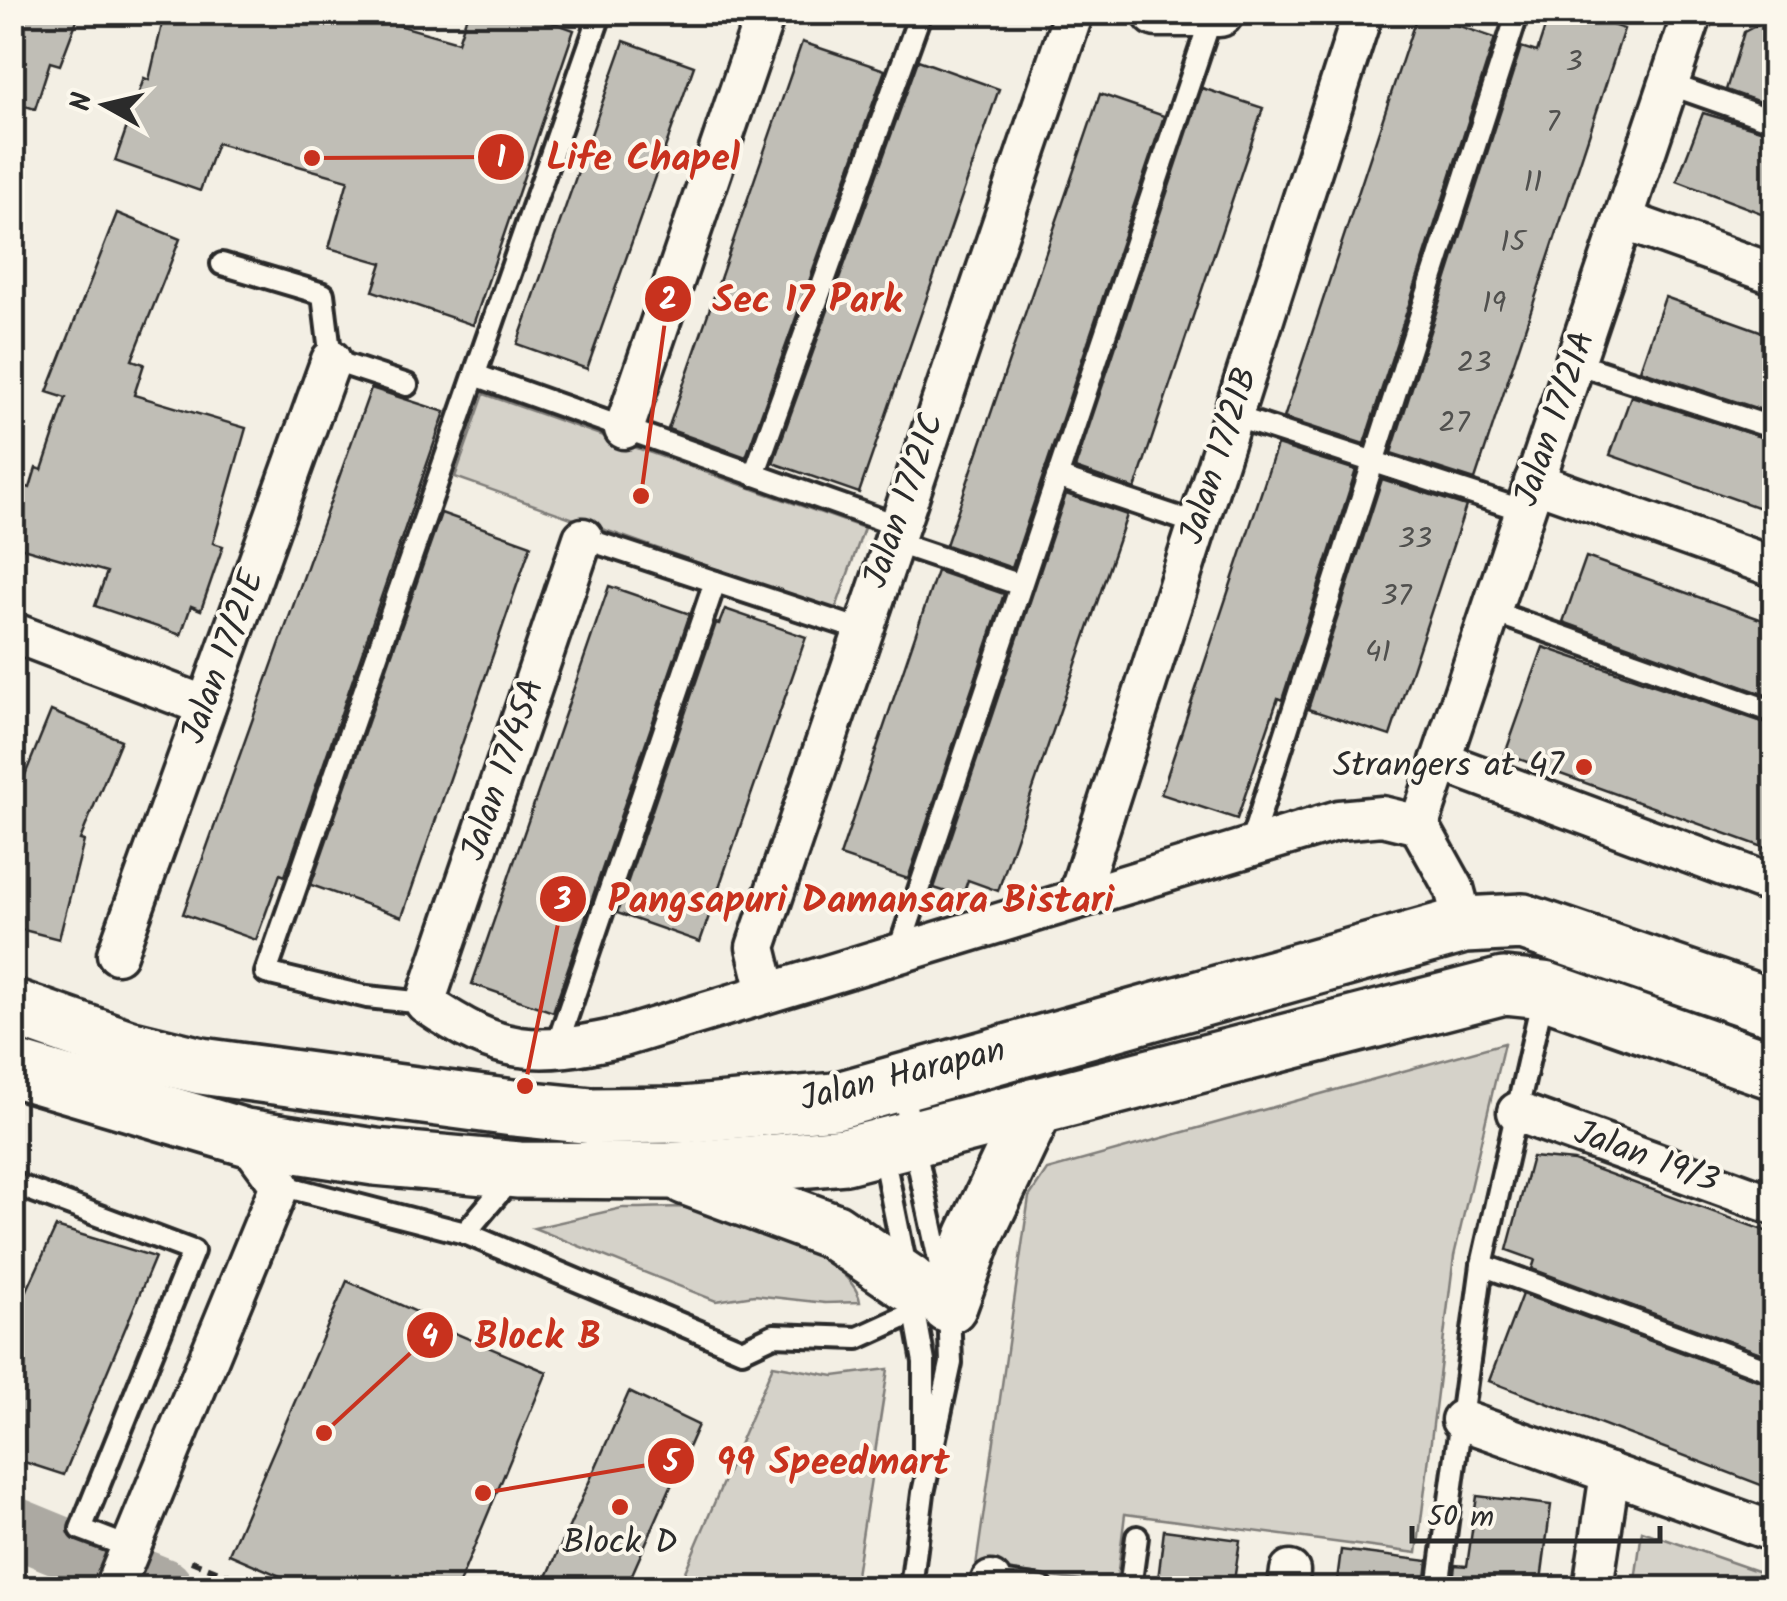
<svg xmlns="http://www.w3.org/2000/svg" width="1787" height="1601" font-family="Kalam,sans-serif">
<rect width="100%" height="100%" fill="#f3efe4"/>
<filter id="ink" filterUnits="userSpaceOnUse"><feTurbulence type="fractalNoise" baseFrequency=".01" numOctaves="2"/><feDisplacementMap in="SourceGraphic" scale="20" xChannelSelector="R" yChannelSelector="G"/><feConvolveMatrix kernelMatrix="1 2 1 2 8 2 1 2 1" color-interpolation-filters="sRGB"/></filter>
<g filter="url(#ink)">
<g fill="#d5d2c9" stroke="#807e7a" stroke-width="2.5">
<path d="M484,394L864,528L835,611L455,477Z"/>
<path d="M1504,1043L1454,1256L1417,1553L1125,1514L1116,1586L976,1566L1029,1197L1047,1170Z"/>
<path d="M622,1208C655,1208 691,1205 723,1211C758,1218 856,1265 860,1302L825,1303L754,1295L716,1301L534,1228Z"/>
<path d="M773,1365L834,1376L888,1369L854,1588H678Z"/>
<path d="M1642,1531L1774,1577V1588H1634Z"/>
</g>
<g fill="none" stroke-linecap="round" stroke-linejoin="round">
<path stroke="#aca9a2" stroke-width="60" d="M12,1526L163,1588"/>
</g>
<g fill="#c0beb6" stroke="#2b2b2b" stroke-width="2.5">
<path d="M12,12H80L60,65L50,62L35,109L12,102Z"/>
<path d="M165,12H382L380,20L458,42L468,12H524L574,30L473,325L373,291L382,263L329,248L348,180L217,143L200,191L115,161L144,78L149,80Z"/>
<path d="M1418,12L1495,38L1364,444L1284,418Z"/>
<path d="M1550,12H1574L1624,29L1475,480L1391,453L1521,47L1537,52Z"/>
<path d="M1774,16V107L1726,90L1744,32Z"/>
<path d="M624,41L694,66L587,369L517,344Z"/>
<path d="M802,42L885,70L746,457L668,429Z"/>
<path d="M918,60L999,89L859,493L773,463Z"/>
<path d="M1202,88L1263,108L1135,489L1075,468Z"/>
<path d="M1100,94L1164,116L1012,568L946,545Z"/>
<path d="M1703,113L1774,134V218L1677,181Z"/>
<path d="M117,213L180,239L132,360L144,364L134,395L246,428L213,543L223,546L201,610L191,606L181,635L95,606L107,572L12,545V482L30,488L36,468L42,470L66,398L47,392Z"/>
<path d="M1665,297L1774,336V414L1640,370Z"/>
<path d="M371,388L445,412L285,876L280,874L256,940L183,914Z"/>
<path d="M1631,396L1774,441V513L1610,455Z"/>
<path d="M1277,445L1356,470L1282,700L1278,698L1237,819L1161,794Z"/>
<path d="M1382,479L1466,506L1390,736L1308,709Z"/>
<path d="M1066,494L1127,515L1125,521L998,891L968,880L962,897L934,888Z"/>
<path d="M441,513L531,545L402,917L311,885Z"/>
<path d="M1586,557L1774,624V698L1563,622Z"/>
<path d="M937,571L1004,594L908,879L840,856Z"/>
<path d="M609,586L690,614L553,1012L472,984Z"/>
<path d="M725,609L806,637L700,942L617,913L716,623L719,624Z"/>
<path d="M1543,647L1774,726V851L1505,754Z"/>
<path d="M51,711L121,740L80,840L84,841L59,939L12,927V807Z"/>
<path d="M1532,1157L1574,1161L1774,1234V1358L1532,1269L1535,1260L1507,1250Z"/>
<path d="M56,1227L155,1257L64,1475L12,1458V1323Z"/>
<path d="M347,1281L419,1313L417,1317L547,1372L457,1588H308L229,1554Z"/>
<path d="M1522,1294L1774,1386V1490L1489,1381Z"/>
<path d="M629,1392L698,1425L626,1588H542Z"/>
<path d="M1477,1496L1551,1505L1540,1588H1452L1455,1565L1467,1566Z"/>
<path d="M1164,1530L1240,1540L1233,1588H1157Z"/>
<path d="M1341,1550L1428,1561L1425,1588H1336Z"/>
</g>
<g fill="none" stroke-linecap="round" stroke-linejoin="round">
<defs>
<g id="service">
<path d="M1669,84L1774,121"/>
<path d="M222,264L323,294L331,360L407,385"/>
<path d="M1575,363L1774,428"/>
<path d="M475,375L896,525"/>
<path d="M1233,416L1525,511"/>
<path d="M754,475L921,12"/>
<path d="M1057,477L1198,524"/>
<path d="M583,538L861,630"/>
<path d="M891,541L1021,585"/>
<path d="M1491,611L1774,712"/>
<path d="M1249,848L1518,12"/>
<path d="M898,953L1212,15"/>
<path d="M425,1003L367,997L266,973L601,12"/>
<path d="M555,1051L715,582"/>
<path d="M901,1083L943,1279"/>
<path d="M882,1149L906,1268"/>
<path d="M12,1183L193,1251L81,1529L131,1548"/>
<path d="M280,1185L465,1233L742,1350L774,1335L858,1338L915,1312"/>
<path d="M465,1233L514,1175"/>
<path d="M1482,1265L1774,1372"/>
<path d="M913,1301L924,1362V1451"/>
<path d="M991,1581L1042,1588"/>
<path d="M911,1588L923,1493L951,1363L949,1308"/>
<path d="M1130,1588L1137,1537"/>
<path d="M1438,1588L1482,1265L1544,992"/>
</g>
<g id="minor">
<path d="M1623,220L1774,274"/>
<path d="M624,429L766,12"/>
<path d="M1534,482L1774,567"/>
<path d="M583,538L425,1003C502,1056 534,1056 623,1037L1339,820L1382,816L1419,825L1454,888L1464,925"/>
<path d="M12,632L206,706"/>
<path d="M1440,761L1774,885"/>
<path d="M1419,825L1693,12"/>
<path d="M1077,899L1363,12"/>
<path d="M117,954L331,360"/>
<path d="M767,992L756,947L1074,12"/>
<path d="M1517,1112L1774,1205"/>
<path d="M1461,1420L1774,1532"/>
<path d="M114,1588L280,1185L245,1137"/>
<path d="M990,1588L991,1581"/>
<path d="M1288,1588L1290,1571"/>
<path d="M1593,1588L1610,1473"/>
</g>
<path id="tertiary" d="M1157,12H1219"/>
<g id="secondary">
<path d="M12,1007L128,1048L201,1066L513,1108L592,1116L683,1115L835,1101L1464,925L1523,922L1774,1008"/>
<path d="M12,1068L245,1137L375,1157L519,1170L669,1171L845,1156L1504,986L1544,990L1774,1071"/>
<path d="M687,1177L833,1231L909,1283"/>
<path d="M949,1305L974,1237L1036,1106"/>
</g>
</defs>
<use href="#service" stroke="#2b2b2b" stroke-width="28"/>
<use href="#minor" stroke="#2b2b2b" stroke-width="45"/>
<use href="#tertiary" stroke="#2b2b2b" stroke-width="55"/>
<use href="#secondary" stroke="#2b2b2b" stroke-width="62"/>
<path stroke="#2b2b2b" stroke-width="6" stroke-dasharray="10 8" stroke-linecap="butt" d="M191,1561L260,1588"/>
<use href="#service" stroke="#fbf7ec" stroke-width="20"/>
<use href="#minor" stroke="#fbf7ec" stroke-width="38"/>
<use href="#tertiary" stroke="#fbf7ec" stroke-width="48"/>
<use href="#secondary" stroke="#fbf7ec" stroke-width="55"/>
</g>
</g>
<g fill="#c8321e" stroke="#fbf7ec" stroke-width="4">
<circle cx="1584" cy="767" r="10"/>
<circle cx="620" cy="1507" r="10"/>
</g>
<g text-anchor="middle" dominant-baseline="central" stroke-width="8" stroke-linejoin="round" paint-order="stroke">
<g font-size="30" fill="#50504e">
<text x="1574" y="63">3</text>
<text x="1553" y="123">7</text>
<text x="1533" y="183">11</text>
<text x="1513" y="243">15</text>
<text x="1494" y="304">19</text>
<text x="1474" y="364">23</text>
<text x="1454" y="424">27</text>
<text x="1415" y="540">33</text>
<text x="1396" y="597">37</text>
<text x="1378" y="653">41</text>
</g>
<g font-size="35" fill="#2b2b2b" stroke="#fbf7ec">
<text transform="translate(1556 419) rotate(-71)">Jalan 17/21A</text>
<text transform="translate(1220 456) rotate(-72)">Jalan 17/21B</text>
<text transform="translate(905 501) rotate(-71)">Jalan 17/21C</text>
<text transform="translate(224 657) rotate(-70)">Jalan 17/21E</text>
<text transform="translate(504 770) rotate(-71)">Jalan 17/45A</text>
<text transform="translate(903 1076) rotate(-14)">Jalan Harapan</text>
<text transform="translate(1646 1158) rotate(20)">Jalan 19/3</text>
</g>
<g font-size="35" fill="#2b2b2b" stroke="#fbf7ec" text-anchor="end">
<text x="1564" y="767">Strangers at 47</text>
<text x="620" y="1544" text-anchor="middle">Block D</text>
</g>
</g>
<path fill="none" stroke="#c8321e" stroke-width="4" d="M312 158L501 157M641 496L668 299M525 1086L563 899M324 1433L430 1335M483 1493L671 1461"/>
<g fill="#c8321e" stroke="#fbf7ec" stroke-width="4">
<circle cx="312" cy="158" r="10"/>
<circle cx="641" cy="496" r="10"/>
<circle cx="525" cy="1086" r="10"/>
<circle cx="324" cy="1433" r="10"/>
<circle cx="483" cy="1493" r="10"/>
<circle cx="501" cy="157" r="25"/>
<circle cx="668" cy="299" r="25"/>
<circle cx="563" cy="899" r="25"/>
<circle cx="430" cy="1335" r="25"/>
<circle cx="671" cy="1461" r="25"/>
</g>
<g font-size="30" text-anchor="middle" font-weight="bold" fill="#fff">
<text x="501" y="167">1</text>
<text x="668" y="309">2</text>
<text x="563" y="909">3</text>
<text x="430" y="1346">4</text>
<text x="671" y="1471">5</text>
</g>
<g font-size="38" text-anchor="middle" font-weight="bold" fill="#c8321e" stroke="#fbf7ec" stroke-width="8" stroke-linejoin="round" paint-order="stroke">
<text x="643" y="170">Life Chapel</text>
<text x="807" y="312">Sec 17 Park</text>
<text x="861" y="912">Pangsapuri Damansara Bistari</text>
<text x="538" y="1348">Block B</text>
<text x="833" y="1474">99 Speedmart</text>
</g>
<rect width="1787" height="1601" fill="none" stroke="#fbf7ec" stroke-width="50"/>
<rect x="25" y="25" width="1737" height="1551" fill="none" stroke="#2b2b2b" stroke-width="4" filter="url(#ink)"/>
<g transform="translate(105 105) rotate(278)" stroke="#fbf7ec" stroke-width="8" paint-order="stroke">
<path d="M0-8L18 38L0 25L-18 38Z" fill="#2b2b2b"/>
<text y="-15" font-size="28" font-weight="bold" text-anchor="middle" fill="#2b2b2b">N</text>
</g>
<path d="M1412 1526v15h248v-15" fill="none" stroke="#2b2b2b" stroke-width="5"/>
<text x="1427" y="1526" font-size="30" fill="#2b2b2b" stroke="#fbf7ec" stroke-width="8" paint-order="stroke">50 m</text>
</svg>
